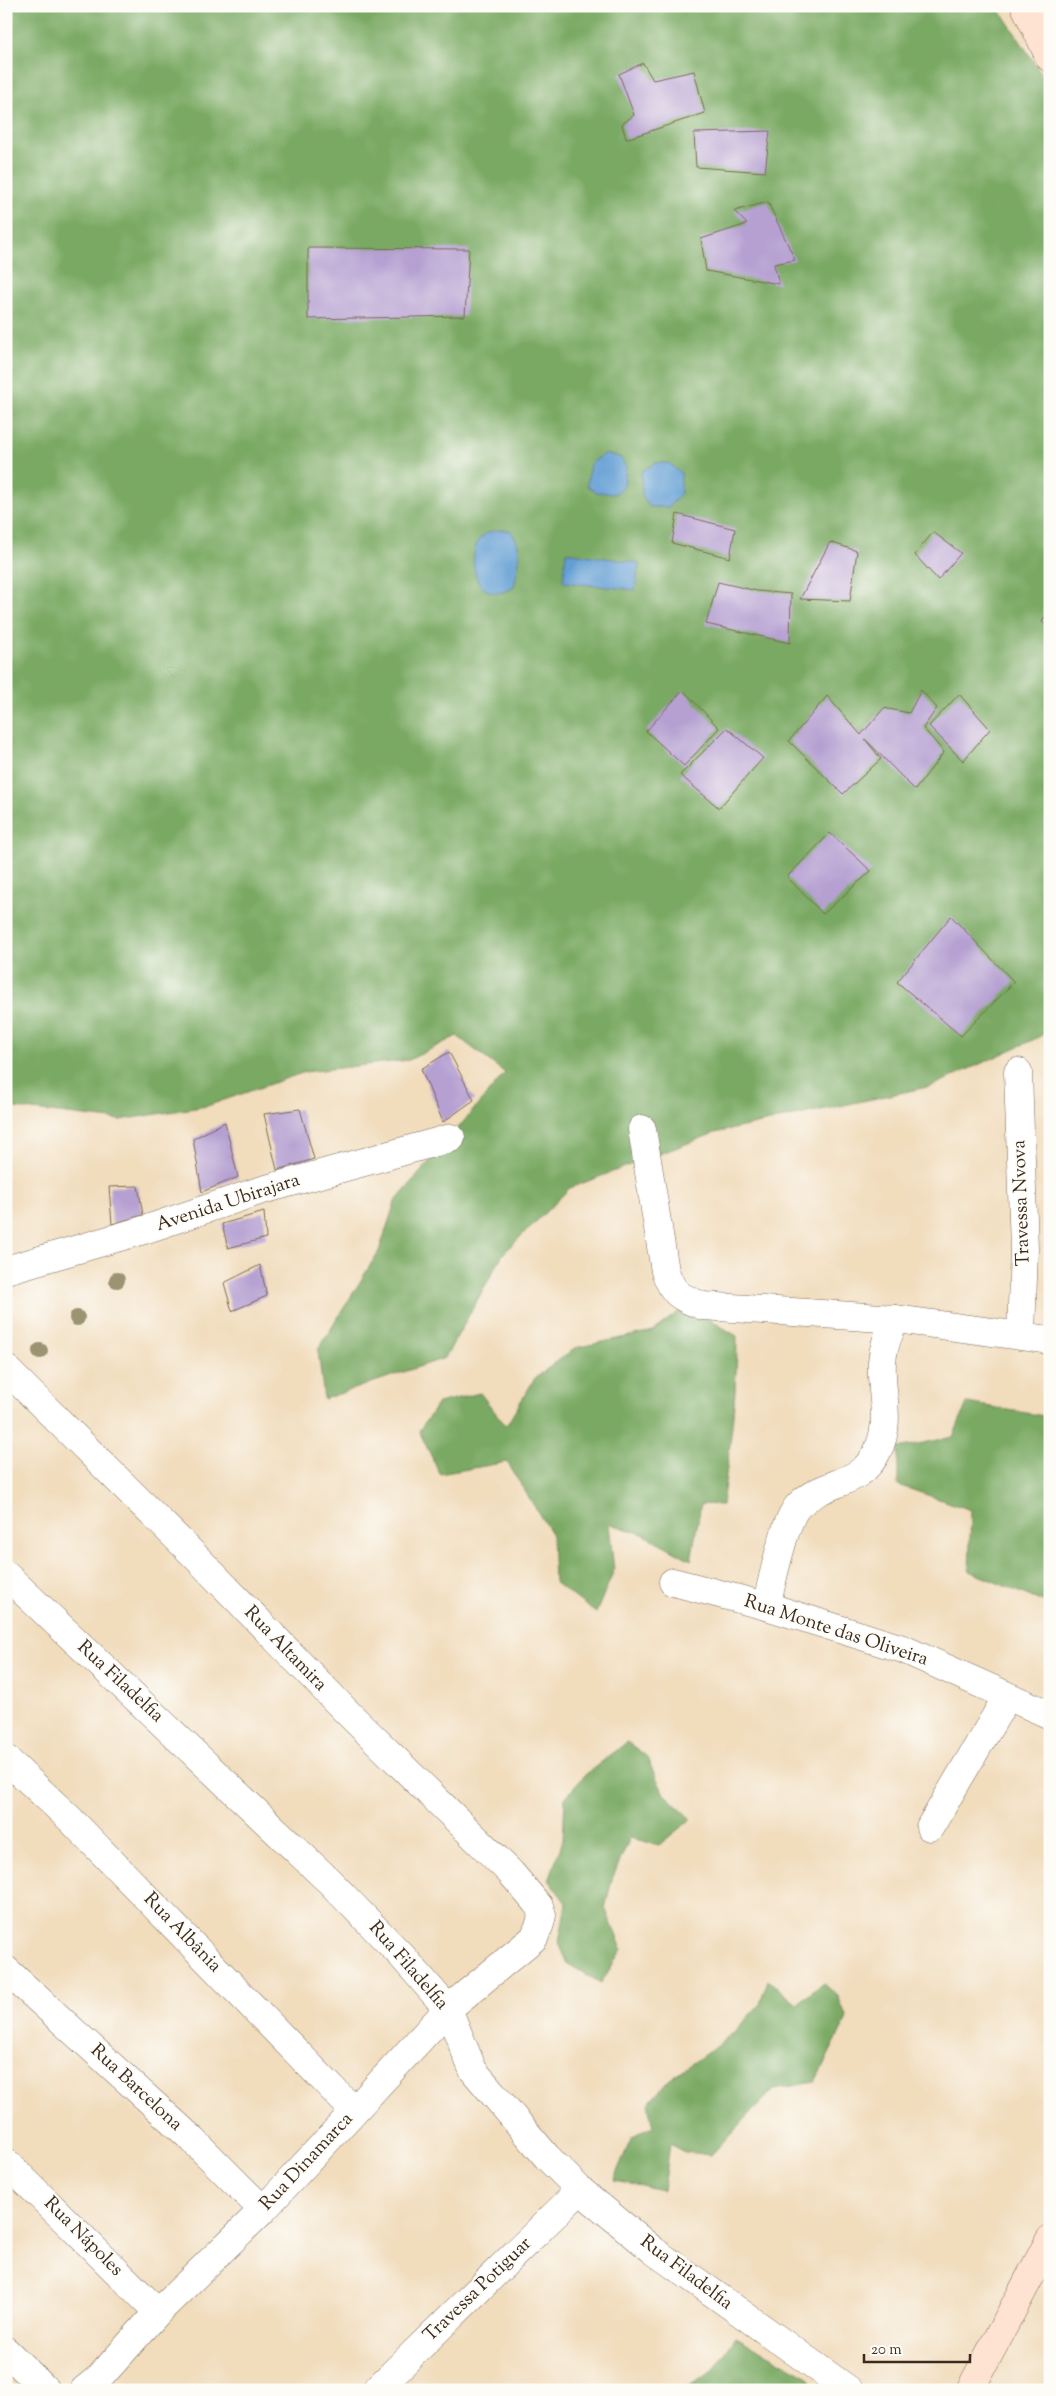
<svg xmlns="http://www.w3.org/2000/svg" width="1056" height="2396" font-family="'Sorts Mill Goudy',serif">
<rect width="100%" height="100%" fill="#fdfcf7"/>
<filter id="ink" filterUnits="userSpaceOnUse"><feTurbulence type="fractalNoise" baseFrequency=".02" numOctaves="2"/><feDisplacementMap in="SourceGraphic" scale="10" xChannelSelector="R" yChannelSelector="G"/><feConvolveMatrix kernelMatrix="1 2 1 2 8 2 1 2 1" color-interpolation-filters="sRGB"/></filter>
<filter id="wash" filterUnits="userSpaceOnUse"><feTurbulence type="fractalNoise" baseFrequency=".0096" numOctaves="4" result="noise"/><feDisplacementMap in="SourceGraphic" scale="20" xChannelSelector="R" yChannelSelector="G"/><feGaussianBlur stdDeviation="1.12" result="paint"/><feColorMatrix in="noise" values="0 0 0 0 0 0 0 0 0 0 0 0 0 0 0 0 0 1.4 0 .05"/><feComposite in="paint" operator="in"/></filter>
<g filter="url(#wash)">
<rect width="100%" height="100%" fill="#f1dcbc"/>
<g fill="#79a962" stroke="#5a6a40">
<path d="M6,6H997L1050,86V1032L932,1086L715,1133L570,1188L503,1254L445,1358L324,1399L318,1350L379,1251L395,1202L505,1073L457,1036L409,1060L305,1072L207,1106L120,1120L6,1107Z"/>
<path d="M682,1309L707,1318L737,1336C737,1393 730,1448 722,1505L701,1504L691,1560L643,1534L609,1524L614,1570L596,1613L554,1582L552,1535L507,1462L440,1474L419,1431L438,1403L480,1393L506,1426L535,1378L575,1348L653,1331Z"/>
<path d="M967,1403L1050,1417V1605L969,1571L971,1510L898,1485V1448L953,1437Z"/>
<path d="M627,1742L646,1756L664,1794L691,1819L659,1845L630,1838L612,1879L605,1908L622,1949L601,1983L568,1964L559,1943L566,1903L549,1880L563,1840L565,1798L585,1775Z"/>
<path d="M768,1980L797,2004L823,1983L838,1996L847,2018L815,2082L774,2089L711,2155L685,2152L670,2144L664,2190L613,2181L632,2137L653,2127L648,2104L669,2080L729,2037L760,2004Z"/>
<path d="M736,2337L809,2377L816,2390H682L712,2372Z"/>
</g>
<g fill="#649fd4" stroke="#506479">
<path d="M604,454L620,457L626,467L624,487L614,494L596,492L587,486L590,464Z"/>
<path d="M655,463H669L681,473V493L669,507H650L642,495L641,472Z"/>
<path d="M510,530C525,549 518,565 514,587C472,612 464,549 484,535C492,529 501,530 510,530Z"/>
<path d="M566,552L639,563L635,590L563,582Z"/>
</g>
<g id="blocks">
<g fill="#b6a0d2">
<path d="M643,63L653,80L694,71L705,113L626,139L622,124L634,115L619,74Z"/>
<path d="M770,131L765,172L696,167L694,133Z"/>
<path d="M768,202L795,260L774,264L779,284L706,271L701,239L747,224L734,211Z"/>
<path d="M308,248L469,249L465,316L308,319Z"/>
<path d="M677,514L735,529L730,558L672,543Z"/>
<path d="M933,532L961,553L938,580L915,555Z"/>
<path d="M830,542L857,551L850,601L800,599Z"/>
<path d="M718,582L757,591L791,594L790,643L706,624Z"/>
<path d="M1050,609V628L1042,622Z"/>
<path d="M683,690L719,728L684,766L646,731Z"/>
<path d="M921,690L937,708L923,728L944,752L915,790L865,739L881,759L843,794L789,741L827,696L861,735L884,708L909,713Z"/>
<path d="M959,694L990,729L963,761L929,726Z"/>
<path d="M727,728L763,758L719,808L680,775Z"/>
<path d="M830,833L871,871L823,914L787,877Z"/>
<path d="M951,916L1014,982L961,1036L897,982Z"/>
<path d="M449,1052L474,1100L443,1122L421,1069Z"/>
<path d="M300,1109L314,1159L277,1170L264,1114Z"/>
<path d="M225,1122L238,1177L202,1192L193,1139Z"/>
<path d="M138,1186L143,1215L112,1224L109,1187Z"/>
<path d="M264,1212L266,1238L228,1248L222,1224Z"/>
<path d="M260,1265L267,1296L232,1311L224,1283Z"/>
</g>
</g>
</g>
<g filter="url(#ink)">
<use href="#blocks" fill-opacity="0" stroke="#7b6855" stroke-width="1"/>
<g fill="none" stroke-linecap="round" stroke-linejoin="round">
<defs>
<g id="street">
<path d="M1018,1072L1024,1249L1021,1334"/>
<path d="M642,1129L665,1271C673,1295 680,1297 703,1306L896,1319L1050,1340"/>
<path d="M6,1270L147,1229L259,1191L451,1138"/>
<path d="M6,1369L199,1560L347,1712L511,1873L539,1906L542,1915L540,1924L534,1938L448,2009L263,2210L158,2312L100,2377L84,2390"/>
<path d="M6,1575L329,1881L401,1955L448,2009L473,2070L547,2157L580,2190L654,2251L849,2390"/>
<path d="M673,1582L766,1606L903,1649L1050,1715"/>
<path d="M766,1606C772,1584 784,1519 799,1505C826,1479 861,1487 878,1450C892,1421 880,1392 882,1362C883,1348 889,1332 896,1319"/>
<path d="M6,1759L70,1819L354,2111"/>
<path d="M930,1827L1007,1697"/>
<path d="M6,1970L193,2140L263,2210"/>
<path d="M6,2162L158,2312"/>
<path d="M6,2351L46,2390"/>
<path d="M376,2390L580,2190"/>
</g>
<g id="secondary">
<path d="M1025,6L1050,58"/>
<path d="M970,2390L1050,2239"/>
</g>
</defs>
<use href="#street" stroke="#7b6855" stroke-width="29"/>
<use href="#secondary" stroke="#7b6855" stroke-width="29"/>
<use href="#street" stroke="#fff" stroke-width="28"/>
<use href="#secondary" stroke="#fee3d2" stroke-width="28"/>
</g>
<g fill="#9c9373">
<circle cx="117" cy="1280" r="8"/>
<circle cx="77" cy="1318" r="8"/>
<circle cx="40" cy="1351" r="8"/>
</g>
</g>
<g text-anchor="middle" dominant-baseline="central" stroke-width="4" stroke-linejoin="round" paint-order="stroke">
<g font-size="19" fill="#3b2a1e" stroke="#fdfcf7">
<text transform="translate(228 1203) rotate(-18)">Avenida Ubirajara</text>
<text transform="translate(1022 1203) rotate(-92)">Travessa Nvova</text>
<text transform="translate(836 1631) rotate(18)">Rua Monte das Oliveira</text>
<text transform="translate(285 1649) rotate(46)">Rua Altamira</text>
<text transform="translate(120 1682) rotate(43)">Rua Filadelfia</text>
<text transform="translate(182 1933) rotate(46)">Rua Albânia</text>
<text transform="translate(408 1966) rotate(49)">Rua Filadelfia</text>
<text transform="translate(136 2088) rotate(43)">Rua Barcelona</text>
<text transform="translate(307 2162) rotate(-47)">Rua Dinamarca</text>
<text transform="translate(83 2237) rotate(45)">Rua Nápoles</text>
<text transform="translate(686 2273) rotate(37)">Rua Filadelfia</text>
<text transform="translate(478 2290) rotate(-44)">Travessa Potiguar</text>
</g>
</g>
<rect width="1056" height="2396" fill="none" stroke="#fdfcf7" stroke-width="25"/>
<path d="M864 2354v8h106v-8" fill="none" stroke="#3b2a1e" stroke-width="2.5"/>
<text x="871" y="2354" font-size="15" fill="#3b2a1e" stroke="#fdfcf7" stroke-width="4" paint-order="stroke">20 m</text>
</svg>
